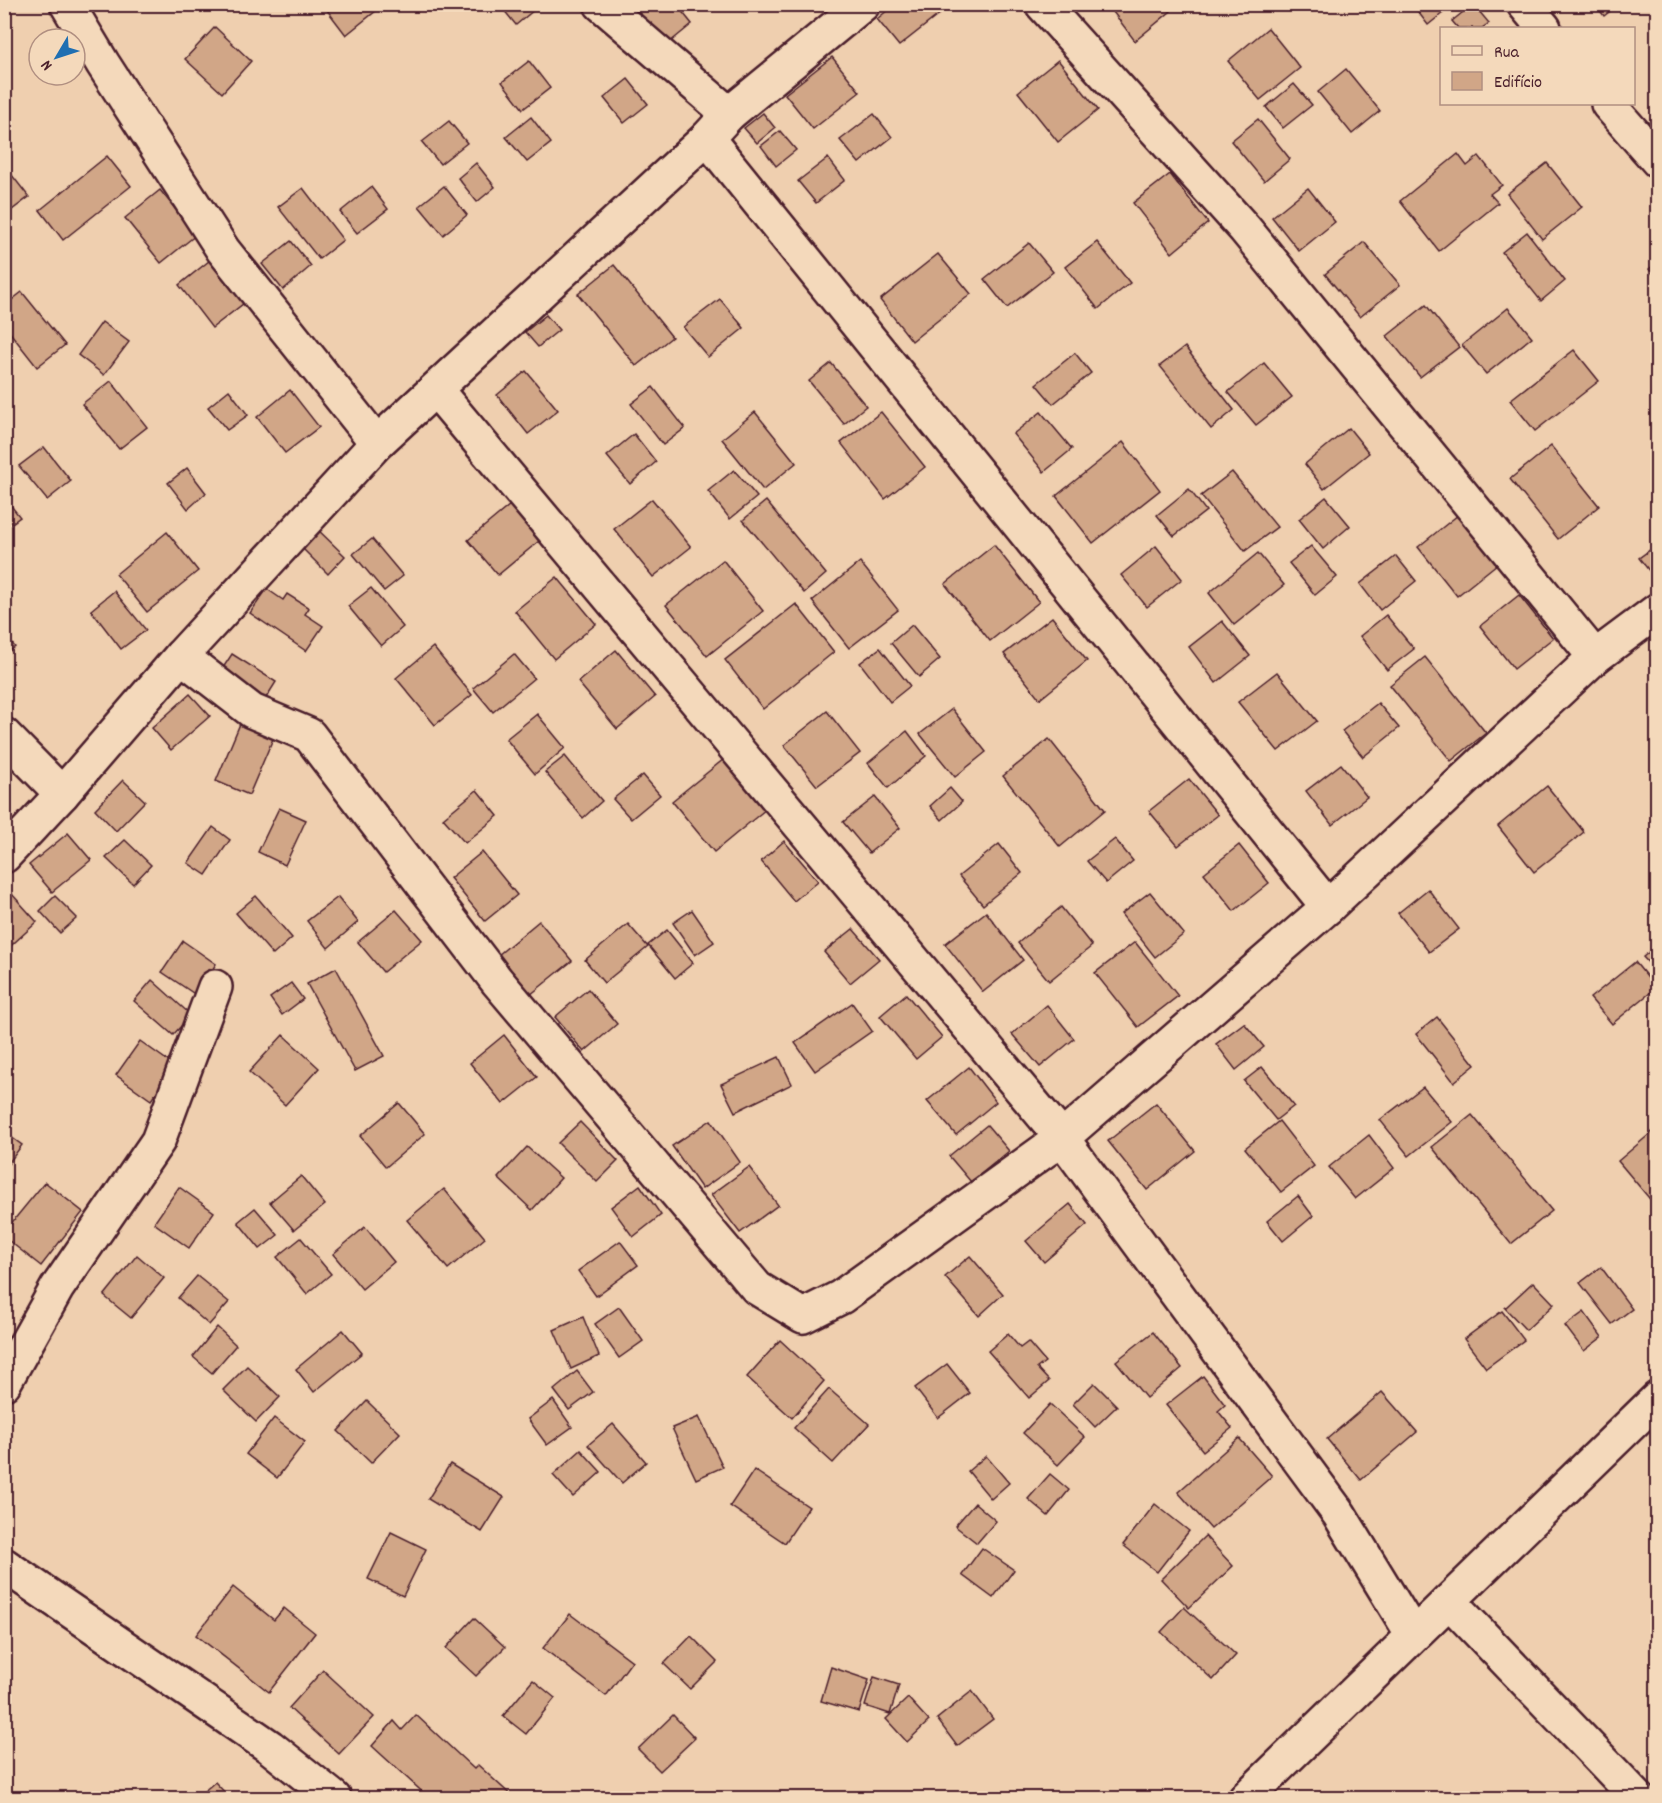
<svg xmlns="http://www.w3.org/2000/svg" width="1662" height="1803" font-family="Dekko,sans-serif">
<rect width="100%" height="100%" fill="#efcfaf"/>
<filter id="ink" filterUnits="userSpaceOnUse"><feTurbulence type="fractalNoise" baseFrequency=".0167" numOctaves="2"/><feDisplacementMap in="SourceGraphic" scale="12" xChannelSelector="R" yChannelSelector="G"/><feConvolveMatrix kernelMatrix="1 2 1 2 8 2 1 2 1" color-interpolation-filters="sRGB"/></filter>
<g filter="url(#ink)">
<g fill="#d1a687" stroke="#4a1f2b" stroke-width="1.5">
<path d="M326,4H373L377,10L346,35L324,6Z"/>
<path d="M499,4H541L516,25Z"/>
<path d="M634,4H676L692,24L664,47L632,7Z"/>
<path d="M895,4H943L946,9L899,46L877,19Z"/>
<path d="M1107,4H1166L1171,11L1135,41Z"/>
<path d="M1412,4H1454L1428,25Z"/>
<path d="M1473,4L1489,23L1482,28H1458L1452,21Z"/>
<path d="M1595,4H1619L1604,16Z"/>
<path d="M215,27L251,61L222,93L185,59Z"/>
<path d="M1268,28L1300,68L1260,100L1228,61Z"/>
<path d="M832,57L860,92L813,129L785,94Z"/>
<path d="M1058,60L1098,110L1058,142L1018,92Z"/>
<path d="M529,61L550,88L523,109L502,82Z"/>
<path d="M1346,69L1380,111L1352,134L1318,92Z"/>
<path d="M628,79L648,104L624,123L604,98Z"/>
<path d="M1294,84L1312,105L1283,128L1266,107Z"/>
<path d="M763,113L775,128L757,143L744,128Z"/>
<path d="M874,114L892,137L859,163L840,140Z"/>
<path d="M531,117L551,143L527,162L506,137Z"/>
<path d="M1258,119L1290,159L1264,181L1231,141Z"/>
<path d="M449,121L467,143L440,164L422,142Z"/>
<path d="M780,131L796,150L776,166L761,146Z"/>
<path d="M1458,154L1467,166L1479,156L1502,185L1490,194L1498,203L1439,251L1400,201Z"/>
<path d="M107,156L131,186L63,240L40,210Z"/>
<path d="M828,158L845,180L816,203L798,181Z"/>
<path d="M476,163L495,187L477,202L458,178Z"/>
<path d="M1547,163L1582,207L1542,239L1507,194Z"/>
<path d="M4,165L29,197L4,216Z"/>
<path d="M1170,174L1208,223L1172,253L1133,203Z"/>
<path d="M444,186L467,215L443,235L419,206Z"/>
<path d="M371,187L388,209L357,233L340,212Z"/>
<path d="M303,188L343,240L319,259L278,207Z"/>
<path d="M1308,188L1335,222L1299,251L1272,217Z"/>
<path d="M160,190L196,235L161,263L125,218Z"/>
<path d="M1527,232L1565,281L1541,301L1502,252Z"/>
<path d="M291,241L311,266L283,290L262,264Z"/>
<path d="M1097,242L1130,283L1098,309L1065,267Z"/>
<path d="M1364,242L1400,285L1360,317L1325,274Z"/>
<path d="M1029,243L1053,272L1007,308L984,279Z"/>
<path d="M938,254L971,294L912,341L880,300Z"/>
<path d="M214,257L248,300L212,328L179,285Z"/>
<path d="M1658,262V280L1649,269Z"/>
<path d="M614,265L672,337L636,366L578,294Z"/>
<path d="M22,292L65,345L37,367L4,325V306Z"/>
<path d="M720,299L744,328L708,357L683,327Z"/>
<path d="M1426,305L1459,347L1420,377L1387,336Z"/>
<path d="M1508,308L1532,337L1486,374L1462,345Z"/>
<path d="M546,315L559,330L538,347L525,332Z"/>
<path d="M102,322L129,342L104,375L78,355Z"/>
<path d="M1185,347L1234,410L1211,429L1160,366Z"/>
<path d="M1574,350L1599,381L1535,431L1510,400Z"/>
<path d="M1075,353L1091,373L1053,404L1036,384Z"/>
<path d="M831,363L866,406L844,424L809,381Z"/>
<path d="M1264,363L1292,397L1256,425L1228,392Z"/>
<path d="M526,371L558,410L528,434L497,395Z"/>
<path d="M111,381L147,427L119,449L82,404Z"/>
<path d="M653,387L685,428L663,445L631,404Z"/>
<path d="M229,390L248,415L227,430L208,407Z"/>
<path d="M290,390L319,427L285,453L257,417Z"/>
<path d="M755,412L796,463L763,490L722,439Z"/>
<path d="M881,412L925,467L885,499L841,443Z"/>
<path d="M1041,412L1072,449L1044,472L1013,434Z"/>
<path d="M1349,428L1369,453L1324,489L1305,464Z"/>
<path d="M634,434L656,462L630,484L607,456Z"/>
<path d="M1123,442L1160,490L1093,543L1056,496Z"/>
<path d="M1551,446L1599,506L1558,539L1510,479Z"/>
<path d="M44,447L71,481L47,500L19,466Z"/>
<path d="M187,468L206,493L188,509L168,483Z"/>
<path d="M734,470L757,497L730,519L708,491Z"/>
<path d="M1232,472L1277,527L1245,551L1201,496Z"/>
<path d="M1189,489L1206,511L1174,536L1157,515Z"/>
<path d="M4,497L20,517L4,529Z"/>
<path d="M1326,497L1350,526L1323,549L1299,519Z"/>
<path d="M652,499L691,547L653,577L614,529Z"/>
<path d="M766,501L826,574L804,593L743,520Z"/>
<path d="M510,505L539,541L498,575L468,540Z"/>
<path d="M1463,511L1502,560L1457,596L1418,547Z"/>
<path d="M312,524L345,556L328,574L296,542Z"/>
<path d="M167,532L198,571L147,612L116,574Z"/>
<path d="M372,539L403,576L384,591L353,554Z"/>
<path d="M1658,544V582L1639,558Z"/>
<path d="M994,545L1039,602L990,641L945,584Z"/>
<path d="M1156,546L1182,579L1147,607L1121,575Z"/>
<path d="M1311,546L1337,577L1315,595L1289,563Z"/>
<path d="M1258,553L1284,585L1234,625L1209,593Z"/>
<path d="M1396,556L1416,581L1380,610L1360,584Z"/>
<path d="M723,560L763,611L707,656L666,605Z"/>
<path d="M860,562L898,610L849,648L812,601Z"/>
<path d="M557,577L596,624L554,659L515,611Z"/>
<path d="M371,588L403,627L381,646L348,606Z"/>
<path d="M267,589L283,600L287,594L309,608L305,614L323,626L306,651L250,613Z"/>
<path d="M114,591L146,630L121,649L91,610Z"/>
<path d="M1519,595L1553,638L1514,669L1480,626Z"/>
<path d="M796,604L834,652L763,709L725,660Z"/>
<path d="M1386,615L1414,649L1387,670L1360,636Z"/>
<path d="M1052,617L1087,661L1040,699L1004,654Z"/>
<path d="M1222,621L1250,656L1216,683L1189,647Z"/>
<path d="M912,625L940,659L919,677L891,643Z"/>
<path d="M4,634L15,647L4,655Z"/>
<path d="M433,647L472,695L435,725L396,678Z"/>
<path d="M880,648L910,686L890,702L860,663Z"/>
<path d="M616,650L655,697L617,729L578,682Z"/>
<path d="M232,654L276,682L261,706L217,677Z"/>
<path d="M514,654L534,678L493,712L473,688Z"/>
<path d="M1425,657L1486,733L1451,761L1390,685Z"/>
<path d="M1277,672L1317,721L1278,751L1238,702Z"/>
<path d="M190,694L210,716L171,750L152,728Z"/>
<path d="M1378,703L1399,728L1363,757L1342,731Z"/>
<path d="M952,709L986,752L955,777L920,734Z"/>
<path d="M827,711L860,753L817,786L784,745Z"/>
<path d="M537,714L565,748L535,774L506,739Z"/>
<path d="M242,719L275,734L249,795L216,781Z"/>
<path d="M907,731L926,756L888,788L868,763Z"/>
<path d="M1049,739L1105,810L1060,847L1003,776Z"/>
<path d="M565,756L602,801L583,818L545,772Z"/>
<path d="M724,759L766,809L714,852L672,801Z"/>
<path d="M1341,764L1367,797L1332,825L1306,791Z"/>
<path d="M643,775L660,795L631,819L613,799Z"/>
<path d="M1189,779L1218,815L1178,846L1149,811Z"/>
<path d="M123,780L145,801L116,831L95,809Z"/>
<path d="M1547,786L1584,832L1534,872L1498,826Z"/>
<path d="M950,788L962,802L942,820L930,806Z"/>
<path d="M477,790L498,816L465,843L443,818Z"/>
<path d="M875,797L900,828L869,853L843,822Z"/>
<path d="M279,808L306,820L285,865L258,852Z"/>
<path d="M213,827L230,840L206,875L188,863Z"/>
<path d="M68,833L91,860L52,892L29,865Z"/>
<path d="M1115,839L1133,861L1106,883L1087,861Z"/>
<path d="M125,840L151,865L133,884L106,858Z"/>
<path d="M784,841L818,881L794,901L761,861Z"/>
<path d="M999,844L1022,873L983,905L959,876Z"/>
<path d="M1239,845L1269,883L1234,911L1204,873Z"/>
<path d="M482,852L517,895L485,921L450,878Z"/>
<path d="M1428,889L1459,929L1429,952L1398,913Z"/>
<path d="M1150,892L1184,934L1155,957L1121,914Z"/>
<path d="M11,893L37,922L4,952V898Z"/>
<path d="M55,896L77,918L60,933L40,911Z"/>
<path d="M256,896L292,938L273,955L236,913Z"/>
<path d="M338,897L358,922L328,948L307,921Z"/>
<path d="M1061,907L1092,946L1049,981L1018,943Z"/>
<path d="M396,910L422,940L383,972L358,942Z"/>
<path d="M692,910L714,942L695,955L673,923Z"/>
<path d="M986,912L1023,960L983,992L945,944Z"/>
<path d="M539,921L572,961L530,995L498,955Z"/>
<path d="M628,924L648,947L604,983L585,960Z"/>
<path d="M853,929L879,959L850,983L824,952Z"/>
<path d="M667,930L693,963L675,978L648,945Z"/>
<path d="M183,941L216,964L196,995L162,972Z"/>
<path d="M1135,942L1178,996L1138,1027L1095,973Z"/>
<path d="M1658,945V973L1643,957Z"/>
<path d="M1635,962L1656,988L1612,1024L1590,998Z"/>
<path d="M336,968L384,1056L355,1071L307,984Z"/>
<path d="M152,980L191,1015L173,1035L134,1001Z"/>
<path d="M291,983L303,999L282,1015L270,998Z"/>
<path d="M588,989L617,1024L584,1052L555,1017Z"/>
<path d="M906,994L942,1037L916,1059L880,1016Z"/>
<path d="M852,1003L872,1031L815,1071L795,1043Z"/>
<path d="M1047,1005L1074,1039L1040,1067L1012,1034Z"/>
<path d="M1437,1017L1475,1065L1454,1082L1416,1034Z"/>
<path d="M1244,1023L1264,1047L1236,1070L1216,1044Z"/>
<path d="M283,1035L319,1068L285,1105L249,1072Z"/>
<path d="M504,1035L537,1077L503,1104L470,1063Z"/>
<path d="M140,1041L175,1066L151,1100L116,1075Z"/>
<path d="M779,1057L792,1084L735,1112L721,1084Z"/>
<path d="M969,1067L996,1102L956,1135L927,1101Z"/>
<path d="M1262,1067L1294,1106L1276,1120L1244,1081Z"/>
<path d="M1423,1087L1452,1122L1409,1156L1380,1120Z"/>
<path d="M399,1103L425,1134L386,1167L360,1136Z"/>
<path d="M1156,1103L1195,1151L1147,1190L1108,1141Z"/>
<path d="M1472,1115L1552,1211L1511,1244L1432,1147Z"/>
<path d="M711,1120L740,1162L702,1189L672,1146Z"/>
<path d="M1279,1121L1314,1166L1281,1192L1245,1148Z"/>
<path d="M580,1122L618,1161L597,1182L558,1143Z"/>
<path d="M987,1125L1009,1151L971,1182L949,1156Z"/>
<path d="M1658,1127V1201L1654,1204L1618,1161Z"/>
<path d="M4,1132L22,1145L8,1164L4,1161Z"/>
<path d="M1369,1135L1394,1168L1355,1199L1329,1167Z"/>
<path d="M527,1147L561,1178L532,1210L498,1178Z"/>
<path d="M749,1167L778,1205L740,1233L711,1195Z"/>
<path d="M301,1176L325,1205L294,1230L270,1202Z"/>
<path d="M45,1182L83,1212L41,1266L4,1237V1232Z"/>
<path d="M640,1185L661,1215L633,1237L611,1207Z"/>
<path d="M179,1187L214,1212L189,1248L154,1223Z"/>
<path d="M444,1189L485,1238L448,1269L407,1220Z"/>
<path d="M1298,1196L1313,1216L1283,1241L1267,1221Z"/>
<path d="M1070,1204L1087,1225L1044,1262L1026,1241Z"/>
<path d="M255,1208L278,1235L260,1249L238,1222Z"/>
<path d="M365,1227L394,1262L362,1289L333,1254Z"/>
<path d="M301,1238L331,1274L307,1294L277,1257Z"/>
<path d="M620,1241L638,1265L596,1296L578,1271Z"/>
<path d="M137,1255L164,1278L131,1318L104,1296Z"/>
<path d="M970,1256L1003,1294L979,1316L945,1277Z"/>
<path d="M1601,1267L1632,1309L1612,1324L1580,1283Z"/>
<path d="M197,1276L229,1302L209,1325L178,1298Z"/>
<path d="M1533,1282L1554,1304L1526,1330L1505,1308Z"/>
<path d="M619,1307L643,1341L619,1358L595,1324Z"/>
<path d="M1502,1311L1524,1340L1486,1368L1464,1339Z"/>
<path d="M1584,1312L1602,1337L1584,1351L1565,1326Z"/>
<path d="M583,1317L599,1356L571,1369L554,1330Z"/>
<path d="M217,1327L236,1345L212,1373L193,1357Z"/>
<path d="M343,1330L362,1353L314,1392L296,1369Z"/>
<path d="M1153,1332L1182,1368L1146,1398L1116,1361Z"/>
<path d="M1008,1334L1020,1348L1028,1342L1045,1362L1037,1368L1049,1381L1029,1398L988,1351Z"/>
<path d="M780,1340L824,1381L792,1418L747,1377Z"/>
<path d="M947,1364L970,1393L938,1418L915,1388Z"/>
<path d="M247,1366L280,1397L256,1422L223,1390Z"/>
<path d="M577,1371L593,1392L569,1410L554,1390Z"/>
<path d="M1203,1376L1225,1405L1218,1411L1232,1428L1203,1451L1166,1405Z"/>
<path d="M1094,1383L1117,1406L1095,1427L1073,1404Z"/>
<path d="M829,1389L869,1424L833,1463L794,1428Z"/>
<path d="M1382,1392L1417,1432L1361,1480L1327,1439Z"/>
<path d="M553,1400L572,1427L547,1445L528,1419Z"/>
<path d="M367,1401L400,1433L371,1463L338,1431Z"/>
<path d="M1050,1404L1085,1437L1058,1465L1023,1433Z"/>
<path d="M699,1417L723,1467L696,1479L672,1428Z"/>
<path d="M274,1418L305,1442L277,1478L246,1454Z"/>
<path d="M613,1424L646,1462L622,1483L588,1445Z"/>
<path d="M1239,1438L1272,1476L1211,1529L1178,1492Z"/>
<path d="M581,1450L601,1472L573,1497L553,1475Z"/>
<path d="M986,1456L1009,1483L991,1499L968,1471Z"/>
<path d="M450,1464L504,1497L482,1532L428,1499Z"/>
<path d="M754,1470L809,1507L785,1543L730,1506Z"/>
<path d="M1050,1474L1069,1490L1048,1516L1028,1499Z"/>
<path d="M975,1503L996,1521L977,1543L955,1526Z"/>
<path d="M1155,1504L1189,1531L1157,1572L1123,1545Z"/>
<path d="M391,1532L426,1549L403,1596L368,1579Z"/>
<path d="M1205,1536L1233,1566L1189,1608L1161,1579Z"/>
<path d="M982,1548L1014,1570L993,1598L962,1575Z"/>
<path d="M233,1587L274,1620L284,1608L315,1633L269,1692L196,1635Z"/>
<path d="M1184,1607L1236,1655L1213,1680L1161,1632Z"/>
<path d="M570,1614L632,1661L606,1696L543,1648Z"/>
<path d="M474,1618L505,1647L476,1676L446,1648Z"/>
<path d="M691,1636L717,1662L690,1689L664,1664Z"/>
<path d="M831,1667L869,1680L859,1712L821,1701Z"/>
<path d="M323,1670L374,1717L339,1754L289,1708Z"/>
<path d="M874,1677L899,1685L890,1714L865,1706Z"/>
<path d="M533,1680L555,1698L526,1734L503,1716Z"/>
<path d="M972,1691L993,1719L957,1746L937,1719Z"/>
<path d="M908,1698L929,1721L907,1742L886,1719Z"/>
<path d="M416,1715L474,1769L478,1765L514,1798H429L372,1746L394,1721L402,1730Z"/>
<path d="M673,1715L695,1738L660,1771L638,1749Z"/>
<path d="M215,1782L230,1798H196Z"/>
<path d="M1479,1790L1487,1798H1470Z"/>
</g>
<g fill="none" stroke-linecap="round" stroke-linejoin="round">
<defs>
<g id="minor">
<path d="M67,4L103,64L223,250L377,443"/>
<path d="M601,4L729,114"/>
<path d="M1042,4L1245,229L1595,657"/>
<path d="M1524,4L1544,28"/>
<path d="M1608,104L1658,161"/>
<path d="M707,138L1328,907"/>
<path d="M436,390L1062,1138L1339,1514L1413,1635"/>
<path d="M181,656L252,711L309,735L497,981L757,1288L803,1316L841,1297L1062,1138L1328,907L1595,657L1658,610"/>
<path d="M4,735L62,794"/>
<path d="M4,856L62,794L181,656L377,443L707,138L729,114L863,4"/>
<path d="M4,1383L57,1288L158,1141L215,987"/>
<path d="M4,1565L270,1747L334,1798"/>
<path d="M1449,1601L1638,1798"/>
</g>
<path id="secondary" d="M1246,1798L1658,1398"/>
</defs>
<use href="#minor" stroke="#4a1f2b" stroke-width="38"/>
<use href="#secondary" stroke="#4a1f2b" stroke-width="38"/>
<use href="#minor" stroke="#f4d9bb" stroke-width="33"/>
<use href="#secondary" stroke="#f4d9bb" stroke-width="33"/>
</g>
</g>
<rect width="1662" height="1803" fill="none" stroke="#f4d9bb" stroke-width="24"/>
<rect x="12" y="12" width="1638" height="1779" fill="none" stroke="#4a1f2b" stroke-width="2" filter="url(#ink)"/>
<rect x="1440" y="27" width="195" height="78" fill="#f4d9bb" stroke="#b08f81" stroke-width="1.5"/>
<rect x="1452" y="46" width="30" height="9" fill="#f4d9bb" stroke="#b08f81" stroke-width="1.5"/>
<text x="1494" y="57" font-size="18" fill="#4a1f2b">Rua</text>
<rect x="1452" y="72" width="30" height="18" fill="#d1a687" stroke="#b08f81" stroke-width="1.5"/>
<text x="1494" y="87" font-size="18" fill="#4a1f2b">Edifício</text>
<g transform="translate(57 57) rotate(231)"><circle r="28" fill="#f4d9bb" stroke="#b08f81" stroke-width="1.5"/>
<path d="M0-4.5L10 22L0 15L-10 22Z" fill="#1f6fb2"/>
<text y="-9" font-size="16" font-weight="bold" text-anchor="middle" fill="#4a1f2b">N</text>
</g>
</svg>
